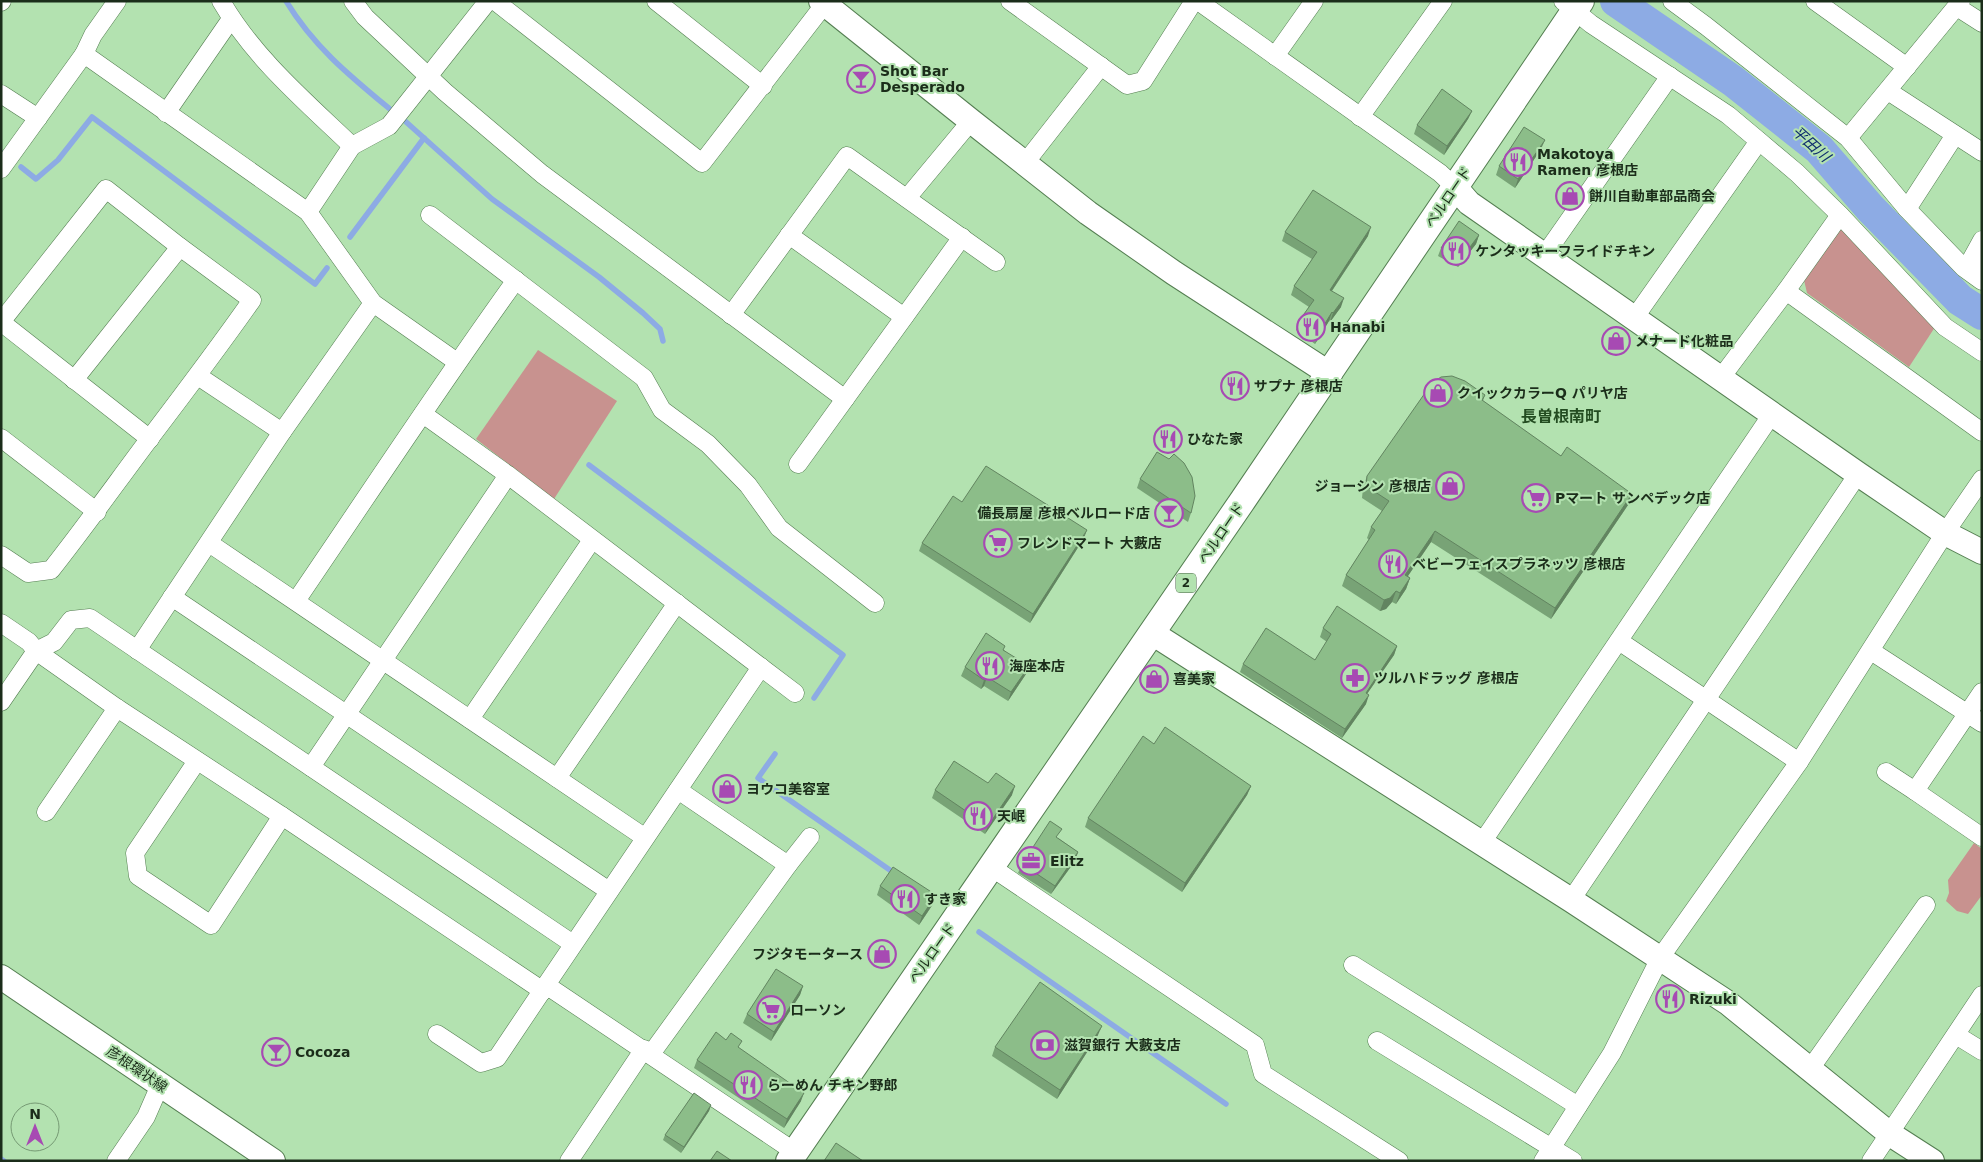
<svg xmlns="http://www.w3.org/2000/svg" width="1983" height="1162" font-family="'DejaVu Sans','Noto Sans JP',sans-serif">
<rect width="100%" height="100%" fill="#b3e2b0"/>
<g fill="#c8928f">
<path d="M1838,230H1844L1937,324L1909,367L1807,293L1804,280Z"/>
<path d="M538,350L617,401L554,499L476,439Z"/>
<path d="M1974,843L1982,849V895L1968,914L1957,911L1946,901L1949,893L1948,880Z"/>
</g>
<g fill="none" stroke-linecap="round" stroke-linejoin="round">
<g stroke="#8dabe4" stroke-width="5.5">
<path d="M286,1C314,47 350,76 391,110"/>
<path d="M405,121L492,199L599,277L643,313L660,329L663,341"/>
<path d="M1,153H2"/>
<path d="M21,167L36,179L58,160L92,117L315,284L327,268"/>
<path d="M350,237L424,138"/>
<path d="M589,465L843,655L814,698"/>
<path d="M775,754L758,778L897,875"/>
<path d="M979,932L1226,1104"/>
<path d="M1,1159L4,1161"/>
</g>
<path stroke="#8dabe4" stroke-width="32" d="M1616,1L1733,81L1819,149L1870,208L1960,300L1982,314"/>
<defs>
<g id="street">
<path d="M221,1C254,58 305,101 352,146"/>
<path d="M353,1L365,17L445,92L542,174L845,399"/>
<path d="M495,1L702,163L827,1"/>
<path d="M656,1L763,86"/>
<path d="M1010,1L1127,85L1143,81L1194,1"/>
<path d="M1198,1L1440,173L1455,187"/>
<path d="M1563,1L1591,24L1728,115L1759,141L1797,173L1840,215L1945,327L1982,352"/>
<path d="M1672,1L1706,26L1848,138L1907,209L1964,268L1982,281"/>
<path d="M1815,1L1907,67"/>
<path d="M1,2L2,1"/>
<path d="M1957,7L1982,23"/>
<path d="M84,54L308,212L373,303L457,362"/>
<path d="M1275,56L1314,1"/>
<path d="M1888,91L1982,152"/>
<path d="M1,94L38,118"/>
<path d="M166,113L231,19"/>
<path d="M1360,117L1443,1"/>
<path d="M1848,138L1961,1"/>
<path d="M1025,163L1101,66"/>
<path d="M1,169L84,54L93,35L117,1"/>
<path d="M907,198L971,121"/>
<path d="M1907,209L1955,135"/>
<path d="M308,212L352,146L389,126L488,1"/>
<path d="M430,215L644,378L662,410L708,444L748,485L779,528L875,603"/>
<path d="M789,235L904,317"/>
<path d="M1982,240L1971,260L1982,267"/>
<path d="M1544,256L1670,76"/>
<path d="M1786,291L1982,432"/>
<path d="M731,315L847,156L996,262"/>
<path d="M1635,317L1759,141"/>
<path d="M1,322L106,189L180,247L252,300C219,347 185,392 150,438C117,482 85,527 51,570L28,573L1,555"/>
<path d="M1,322L150,439"/>
<path d="M198,376L282,432"/>
<path d="M1720,379L1786,291L1840,215"/>
<path d="M74,380L180,247"/>
<path d="M423,414L508,475L795,693"/>
<path d="M1,438L97,512"/>
<path d="M798,464L962,237"/>
<path d="M209,543L644,837"/>
<path d="M172,597L609,891"/>
<path d="M296,601C369,494 440,385 516,280"/>
<path d="M1,623L29,642L36,651L117,708L282,816L543,991"/>
<path d="M1619,641L1799,762"/>
<path d="M137,650L282,432L373,303"/>
<path d="M1871,651L1982,723"/>
<path d="M761,667L546,985L795,1152"/>
<path d="M1982,692L1915,791L1982,837"/>
<path d="M1,702L36,651L54,642L71,620L90,618L573,944"/>
<path d="M470,719L592,540"/>
<path d="M197,761L135,853L138,876L211,925L282,816"/>
<path d="M311,767L508,475"/>
<path d="M1886,772L1915,791"/>
<path d="M557,778L677,603"/>
<path d="M46,812L117,708"/>
<path d="M1481,844L1772,414"/>
<path d="M788,865L810,837"/>
<path d="M991,867L1255,1045L1263,1074L1399,1161"/>
<path d="M1571,900L1858,474"/>
<path d="M1353,965L1578,1106"/>
<path d="M437,1034L481,1063L497,1058L546,985"/>
<path d="M1956,1035L1982,1051"/>
<path d="M1377,1041L1573,1161"/>
<path d="M651,1054L788,865L678,790"/>
<path d="M1810,1069L1926,905"/>
<path d="M116,1161L146,1117L160,1085"/>
<path d="M569,1161L644,1049"/>
<path d="M1543,1161L1612,1053L1660,958L1799,762L1945,533L1982,479"/>
<path d="M1871,1161L1982,995"/>
</g>
<g id="secondary">
<path d="M821,1L971,121L1088,213L1174,273L1330,374"/>
<path d="M1455,187L1469,203L1858,474L1945,533L1982,552"/>
<path d="M1152,633L1571,900L1728,1003L1890,1134L1932,1161"/>
<path d="M1,977L273,1161"/>
</g>
<path id="primary" d="M789,1161L1243,500L1581,1"/>
</defs>
<use href="#street" stroke="#547e51" stroke-width="19"/>
<use href="#secondary" stroke="#547e51" stroke-width="26"/>
<use href="#primary" stroke="#547e51" stroke-width="28"/>
<use href="#street" stroke="#fff" stroke-width="18"/>
<use href="#secondary" stroke="#fff" stroke-width="24"/>
<use href="#primary" stroke="#fff" stroke-width="26"/>
</g>
<g fill="#78a376">
<path d="M1472,111L1468,119L1444,155L1414,134L1417,125Z"/>
<path d="M1541,149L1515,188L1496,175L1499,166Z"/>
<path d="M1285,232L1368,236L1332,291L1341,307L1330,322L1329,321L1315,344L1296,330L1299,321L1309,307L1291,295L1294,286L1312,259L1282,241Z"/>
<path d="M1479,235L1476,244L1458,267L1438,256L1441,248Z"/>
<path d="M1485,395L1483,401L1561,456L1632,494L1628,505L1551,619L1431,542L1408,576L1410,578L1406,589L1396,604L1392,602L1386,609L1380,611L1342,586L1346,575L1369,540L1367,538L1371,527L1382,511L1362,498L1363,488L1367,476Z"/>
<path d="M1140,479L1191,513L1188,522L1137,488Z"/>
<path d="M962,502L1084,538L1030,623L919,551L922,543Z"/>
<path d="M1323,628L1397,646L1394,655L1367,694L1366,704L1342,738L1240,672L1243,664L1315,660L1327,642L1320,637Z"/>
<path d="M1004,650L1026,674L1008,701L984,686L981,689L961,676L965,667Z"/>
<path d="M1154,744L1251,786L1247,795L1182,892L1085,827L1088,818Z"/>
<path d="M988,783L1012,795L985,834L932,798L935,790Z"/>
<path d="M1058,838L1078,852L1075,861L1051,894L1018,873L1022,864Z"/>
<path d="M880,886L936,895L933,904L919,925L877,895Z"/>
<path d="M803,986L800,995L771,1041L743,1023L747,1014Z"/>
<path d="M1098,1035L1057,1099L992,1056L995,1047Z"/>
<path d="M726,1040L739,1048L801,1101L784,1128L694,1068L697,1060Z"/>
<path d="M711,1105L709,1111L681,1153L663,1140L665,1135Z"/>
</g>
<g fill="#628460">
<path d="M1472,111L1468,119L1444,155L1447,146Z"/>
<path d="M1545,140L1541,149L1515,188L1518,179Z"/>
<path d="M1371,227L1368,236L1327,298L1330,290Z"/>
<path d="M1479,235L1476,244L1458,267L1461,259Z"/>
<path d="M1344,298L1341,307L1330,322L1333,313Z"/>
<path d="M1332,312L1329,321L1315,344L1318,335Z"/>
<path d="M1632,494L1628,505L1551,619L1555,608Z"/>
<path d="M1087,530L1084,538L1030,623L1033,614Z"/>
<path d="M1435,531L1431,542L1401,586L1405,575Z"/>
<path d="M1410,578L1406,589L1396,604L1400,593Z"/>
<path d="M1396,591L1392,602L1386,609L1380,611L1384,600Z"/>
<path d="M1397,646L1394,655L1362,701L1366,693Z"/>
<path d="M1029,666L1026,674L1008,701L1011,692Z"/>
<path d="M987,677L984,686L981,689L984,680Z"/>
<path d="M1369,695L1366,704L1342,738L1345,729Z"/>
<path d="M1015,786L1012,795L985,834L988,826Z"/>
<path d="M1251,786L1247,795L1182,892L1185,883Z"/>
<path d="M1078,852L1075,861L1051,894L1055,886Z"/>
<path d="M936,895L933,904L919,925L922,916Z"/>
<path d="M803,986L800,995L771,1041L774,1032Z"/>
<path d="M1102,1026L1098,1035L1057,1099L1060,1090Z"/>
<path d="M804,1093L801,1101L784,1128L787,1119Z"/>
<path d="M711,1105L709,1111L681,1153L684,1147Z"/>
</g>
<g fill="#8cbd89" stroke="#628460">
<path d="M1442,89L1472,111L1447,146L1417,125Z"/>
<path d="M1524,127L1545,140L1518,179L1499,166Z"/>
<path d="M1313,190L1371,227L1330,290L1344,298L1333,313L1332,312L1318,335L1299,321L1314,300L1294,286L1317,252L1285,232Z"/>
<path d="M1459,221L1479,235L1461,259L1441,248Z"/>
<path d="M1452,376L1465,381L1485,395L1482,400L1561,456L1567,447L1632,494L1555,608L1435,531L1405,575L1410,578L1400,593L1396,591L1390,598L1384,600L1346,575L1375,530L1371,527L1389,501L1366,486L1367,476L1432,383L1441,377Z"/>
<path d="M1157,452L1169,459L1174,454L1184,463L1192,477L1195,496L1191,513L1140,479Z"/>
<path d="M986,466L1087,530L1033,614L922,543L953,496L962,502Z"/>
<path d="M1337,606L1397,646L1366,693L1369,695L1345,729L1243,664L1266,628L1315,660L1331,634L1323,628Z"/>
<path d="M986,633L1005,646L1003,650L1029,666L1011,692L987,677L984,680L965,667Z"/>
<path d="M1165,727L1251,786L1185,883L1088,818L1143,736L1154,744Z"/>
<path d="M954,761L988,783L996,773L1015,786L988,826L935,790Z"/>
<path d="M1050,821L1062,829L1056,837L1078,852L1055,886L1022,864Z"/>
<path d="M893,867L936,895L922,916L880,886Z"/>
<path d="M776,969L803,986L774,1032L747,1014Z"/>
<path d="M1040,982L1102,1026L1060,1090L995,1047Z"/>
<path d="M716,1032L726,1040L731,1033L742,1041L738,1047L804,1093L787,1119L697,1060Z"/>
<path d="M694,1093L711,1105L684,1147L665,1135Z"/>
<path d="M836,1143L863,1161H824Z"/>
<path d="M717,1151L732,1161H710Z"/>
</g>
<defs>
<symbol id="bar-ring" viewBox="-11 -11 22 22"><circle r="9.5" fill="#b3e2b0" stroke="#a74ab3" stroke-width="1.5"/><path d="M-6-5H6L.8 .8V4.5H3.5V6h-7V4.5H-.8V.8Z" fill="#a74ab3"/></symbol>
<symbol id="restaurant-ring" viewBox="-11 -11 22 22"><circle r="9.5" fill="#b3e2b0" stroke="#a74ab3" stroke-width="1.5"/><path d="M-5-6h1v4h1v-4h1v4h1v-4h1v5L-1.5 .5V6h-2V.5L-5-1ZM5-6V6H3V1.5H1.5Q1.5-4 5-6Z" fill="#a74ab3"/></symbol>
<symbol id="shop-ring" viewBox="-11 -11 22 22"><circle r="9.5" fill="#b3e2b0" stroke="#a74ab3" stroke-width="1.5"/><path d="M-5-2.5h2.3a2.7 3.5 0 0 1 5.4 0H5L5.5 6h-11ZM-1.5-2.5h3a1.5 2.3 0 0 0-3 0Z" fill="#a74ab3"/></symbol>
<symbol id="supermarket-ring" viewBox="-11 -11 22 22"><circle r="9.5" fill="#b3e2b0" stroke="#a74ab3" stroke-width="1.5"/><path d="M-6-5.5h2.5l.6 2H6L4.5 2H-2.5L-4.4-4H-6ZM-1.5 3.2a1.3 1.3 0 1 0 .1 0ZM3 3.2a1.3 1.3 0 1 0 .1 0Z" fill="#a74ab3"/></symbol>
<symbol id="pharmacy-ring" viewBox="-11 -11 22 22"><circle r="9.5" fill="#b3e2b0" stroke="#a74ab3" stroke-width="1.5"/><path d="M-2-6h4v4h4v4h-4v4h-4v-4h-4v-4h4Z" fill="#a74ab3"/></symbol>
<symbol id="office-ring" viewBox="-11 -11 22 22"><circle r="9.5" fill="#b3e2b0" stroke="#a74ab3" stroke-width="1.5"/><path d="M-6-3h4V-5.5h4V-3h4V5H-6ZM-1-4.5V-3h2v-1.5ZM-6 0V1H6V0Z" fill="#a74ab3"/></symbol>
<symbol id="bank-ring" viewBox="-11 -11 22 22"><circle r="9.5" fill="#b3e2b0" stroke="#a74ab3" stroke-width="1.5"/><path d="M-6-4H6V4H-6ZM0-2.3a2.3 2.3 0 1 0 0 4.6a2.3 2.3 0 1 0 0-4.6Z" fill="#a74ab3"/></symbol>
</defs>
<g fill-rule="evenodd">
<use href="#bar-ring" x="845" y="63" width="32" height="32"/>
<use href="#restaurant-ring" x="1502" y="146" width="32" height="32"/>
<use href="#shop-ring" x="1554" y="180" width="32" height="32"/>
<use href="#restaurant-ring" x="1440" y="235" width="32" height="32"/>
<use href="#restaurant-ring" x="1295" y="311" width="32" height="32"/>
<use href="#shop-ring" x="1600" y="325" width="32" height="32"/>
<use href="#restaurant-ring" x="1219" y="370" width="32" height="32"/>
<use href="#shop-ring" x="1422" y="377" width="32" height="32"/>
<use href="#restaurant-ring" x="1152" y="423" width="32" height="32"/>
<use href="#shop-ring" x="1434" y="470" width="32" height="32"/>
<use href="#supermarket-ring" x="1520" y="482" width="32" height="32"/>
<use href="#bar-ring" x="1153" y="497" width="32" height="32"/>
<use href="#supermarket-ring" x="982" y="527" width="32" height="32"/>
<use href="#restaurant-ring" x="1377" y="548" width="32" height="32"/>
<use href="#restaurant-ring" x="974" y="650" width="32" height="32"/>
<use href="#pharmacy-ring" x="1339" y="662" width="32" height="32"/>
<use href="#shop-ring" x="1138" y="663" width="32" height="32"/>
<use href="#shop-ring" x="711" y="773" width="32" height="32"/>
<use href="#restaurant-ring" x="962" y="800" width="32" height="32"/>
<use href="#office-ring" x="1015" y="845" width="32" height="32"/>
<use href="#restaurant-ring" x="889" y="883" width="32" height="32"/>
<use href="#shop-ring" x="866" y="938" width="32" height="32"/>
<use href="#restaurant-ring" x="1654" y="983" width="32" height="32"/>
<use href="#supermarket-ring" x="755" y="994" width="32" height="32"/>
<use href="#bank-ring" x="1029" y="1029" width="32" height="32"/>
<use href="#bar-ring" x="260" y="1036" width="32" height="32"/>
<use href="#restaurant-ring" x="732" y="1069" width="32" height="32"/>
</g>
<g text-anchor="middle" dominant-baseline="central" stroke-width="4" stroke-linejoin="round" paint-order="stroke">
<rect fill="#b3e2b0" stroke="#496347" stroke-width="1" x="1176" y="573.5" width="20" height="19" rx="4"/>
<g font-size="12" font-weight="bold" fill="#1b2d1a">
<text x="1186" y="583">2</text>
</g>
<g font-size="14" font-weight="bold" fill="#1b2d1a" stroke="#b3e2b0" text-anchor="start">
<text x="880" y="71">Shot Bar<tspan x="880" dy="16">Desperado</tspan></text>
<text x="1537" y="154">Makotoya<tspan x="1537" dy="16">Ramen 彦根店</tspan></text>
<text x="1589" y="196">餅川自動車部品商会</text>
<text x="1475" y="251">ケンタッキーフライドチキン</text>
<text x="1330" y="327">Hanabi</text>
<text x="1635" y="341">メナード化粧品</text>
<text x="1254" y="386">サプナ 彦根店</text>
<text x="1457" y="393">クイックカラーQ パリヤ店</text>
<text x="1187" y="439">ひなた家</text>
<text x="1431" y="486" text-anchor="end">ジョーシン 彦根店</text>
<text x="1555" y="498">Pマート サンペデック店</text>
<text x="1150" y="513" text-anchor="end">備長扇屋 彦根ベルロード店</text>
<text x="1017" y="543">フレンドマート 大藪店</text>
<text x="1412" y="564">ベビーフェイスプラネッツ 彦根店</text>
<text x="1009" y="666">海座本店</text>
<text x="1374" y="678">ツルハドラッグ 彦根店</text>
<text x="1173" y="679">喜美家</text>
<text x="746" y="789">ヨウコ美容室</text>
<text x="997" y="816">天岷</text>
<text x="1050" y="861">Elitz</text>
<text x="924" y="899">すき家</text>
<text x="863" y="954" text-anchor="end">フジタモータース</text>
<text x="1689" y="999">Rizuki</text>
<text x="790" y="1010">ローソン</text>
<text x="1064" y="1045">滋賀銀行 大藪支店</text>
<text x="295" y="1052">Cocoza</text>
<text x="767" y="1085">らーめん チキン野郎</text>
</g>
<g font-size="14" fill="#1b2d1a" stroke="#b3e2b0">
<text transform="translate(1448 197) rotate(-56)">ベルロード</text>
<text transform="translate(1221 533) rotate(-56)">ベルロード</text>
<text transform="translate(932 953) rotate(-55)">ベルロード</text>
<text transform="translate(137 1069) rotate(34)">彦根環状線</text>
</g>
<g font-size="15" font-style="italic" fill="#0e2c6e" stroke="#b3e2b0">
<text transform="translate(1811 144) rotate(42)">平田川</text>
</g>
<g font-size="16" font-weight="bold" fill="#234c21" stroke="#b3e2b0">
<text x="1561" y="416">長曽根南町</text>
</g>
</g>
<rect width="1983" height="1162" fill="none" stroke="#1b2d1a" stroke-width="5"/>
<g transform="translate(35 1127)"><circle r="24" fill="#b3e2b0" stroke="#769a74"/>
<path d="M0-4L9 19L0 12L-9 19Z" fill="#a74ab3"/>
<text y="-8" font-size="14" font-weight="bold" text-anchor="middle" fill="#1b2d1a">N</text>
</g>
</svg>
